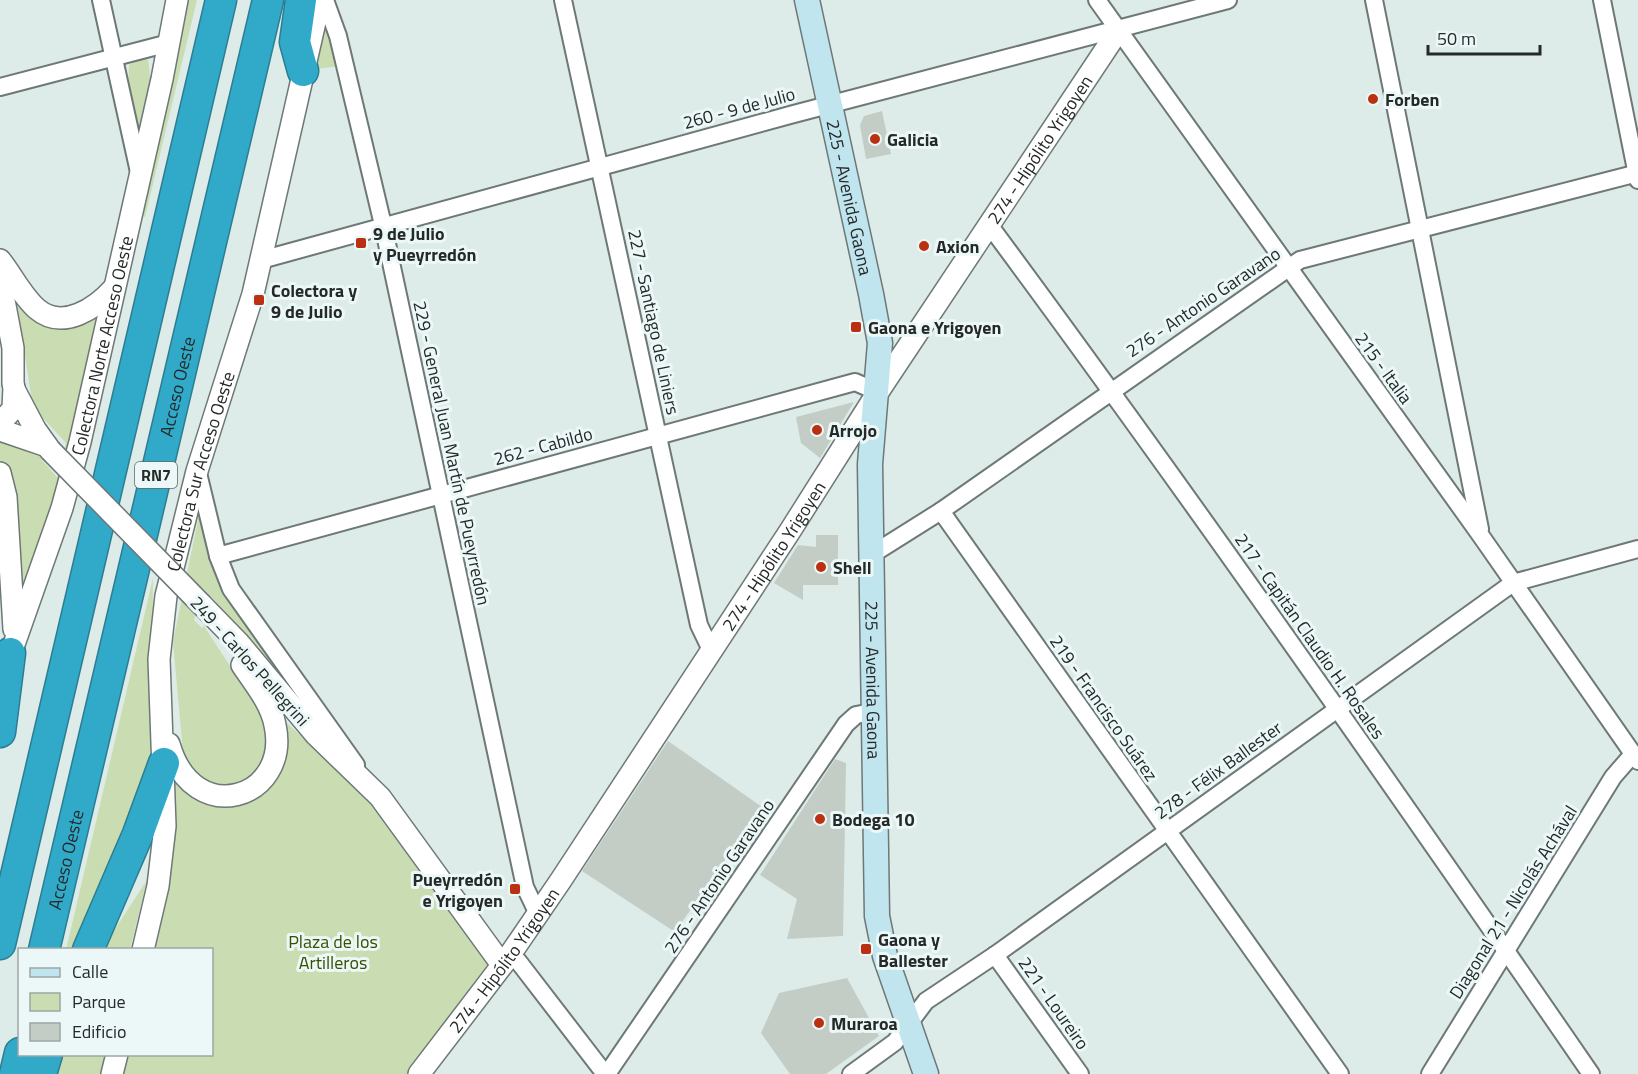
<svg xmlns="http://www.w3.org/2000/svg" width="1638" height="1074" font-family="'Titillium Web',sans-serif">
<rect width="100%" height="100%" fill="#ddebe9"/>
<g fill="#caddb2">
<path d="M182,0H197L145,217L141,216Z"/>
<path d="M328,17L341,66L316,69L324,21Z"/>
<path d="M141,58L148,60C152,81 150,115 139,134C134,111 127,89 129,65Z"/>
<path d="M15,289L27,307L100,312L72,446L23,584H21L7,472L0,460V443L14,441L42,455L41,459L57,477L66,443L41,416L36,417L32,402Z"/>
<path d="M202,500L211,554L341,750L215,606L217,603L203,588L194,620L202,628L204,626L269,726L271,736L254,780L224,788L194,776L183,753L173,642Z"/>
<path d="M153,578L152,746L136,819L80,949L66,950Z"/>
<path d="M285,721L383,814L489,962L488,969L409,1074H121L126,1055L212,1054V950L151,949L171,774L195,796L278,773L286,749Z"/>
<path d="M147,880L130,949L103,950L104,946Z"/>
<path d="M62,1055H105L100,1074H54Z"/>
</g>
<g fill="#c3cdc6">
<path d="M882,111L891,154L866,159L860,125L864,116Z"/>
<path d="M854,402L820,458L801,443L796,417Z"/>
<path d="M816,535H838V585H803V600L774,583L798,545L816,547Z"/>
<path d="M668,741L762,807L675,932L582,871Z"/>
<path d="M835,759L846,763L843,936L787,939L797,899L760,875Z"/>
<path d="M847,978L879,1036L826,1074H790L761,1033L779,993Z"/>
</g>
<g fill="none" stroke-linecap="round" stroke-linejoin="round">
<defs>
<g id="minor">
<path d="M101,0L139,172"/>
<path d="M325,0L338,36L383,225L525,887L538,914"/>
<path d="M563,0L699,625L711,650"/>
<path d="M1097,0L1481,536L1638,761"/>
<path d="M1374,0L1480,529"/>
<path d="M1602,0L1638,180"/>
<path d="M0,87L169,43"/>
<path d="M990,226C1196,504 1395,789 1591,1074"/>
<path d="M261,260L790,115L1228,0"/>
<path d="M198,473L218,556L231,589L356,765"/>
<path d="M941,511L1340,1074"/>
<path d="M871,555L941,511L1300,260L1638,173"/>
<path d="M218,556L855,382L878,392"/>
<path d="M995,955L1080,1074"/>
<path d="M507,959L518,961L605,1074"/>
<path d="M607,1074L846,724L856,715L872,712"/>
<path d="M851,1074L895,1042L926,1001L995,955L1513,583L1638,549"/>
<path d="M1430,1074L1613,777L1633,754"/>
</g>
<g id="tertiary">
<path d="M0,260C12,275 22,296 37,309C63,331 96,308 114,288"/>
<path d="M0,279L13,348V384"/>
<path d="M15,391L35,429L50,450"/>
<path d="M0,423L13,409L14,387"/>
<path d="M0,430L47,446"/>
<path d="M0,473L6,497L14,629"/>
<path d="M202,605L238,642L316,735L380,797L497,958L507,959"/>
<path id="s1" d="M6,667L62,508L80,442L162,79L177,0"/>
<path d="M169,744C193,830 291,799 275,725C271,703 254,683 242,665"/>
<path id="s2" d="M143,950L158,886L165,826L159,659L166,596L197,471L253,294L320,0"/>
<path d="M112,1074L117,1054"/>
<path id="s3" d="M419,1074L507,959L561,880L790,531L878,392L1118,31"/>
</g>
<g id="secondary">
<path id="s4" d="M807,0L871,294L880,343L870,464L877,916L885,956L926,1074"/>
</g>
<g id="motorway">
<path d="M301,0L295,42L303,71"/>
<path d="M0,732L10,653"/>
<path d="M0,944L221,0"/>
<path id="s5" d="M44,950L268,0"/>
<path d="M88,950L138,834L164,763"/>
<path d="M15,1074L20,1053"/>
<path d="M41,1074L47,1054"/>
</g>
</defs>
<use href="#minor" stroke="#6d7877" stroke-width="20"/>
<use href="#tertiary" stroke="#6d7877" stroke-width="24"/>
<use href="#secondary" stroke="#6d7877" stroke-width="27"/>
<use href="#motorway" stroke="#2d7d91" stroke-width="33"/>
<use href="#minor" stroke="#fff" stroke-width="16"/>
<use href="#tertiary" stroke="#fff" stroke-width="21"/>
<use href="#secondary" stroke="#c1e5ef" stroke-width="24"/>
<use href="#motorway" stroke="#31a9c9" stroke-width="30"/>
<defs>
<path id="tertiary-bridge" d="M50,450L202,605"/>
</defs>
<use href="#tertiary-bridge" stroke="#6d7877" stroke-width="24" stroke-linecap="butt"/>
<use href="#tertiary-bridge" stroke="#fff" stroke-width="21"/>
</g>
<g fill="#ba3010" stroke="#ebf8f7" stroke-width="2">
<circle cx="1373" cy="99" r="6"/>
<circle cx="875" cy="139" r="6"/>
<rect x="355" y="237" width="12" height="12" rx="3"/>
<circle cx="924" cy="246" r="6"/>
<rect x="253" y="294" width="12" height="12" rx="3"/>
<rect x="850" y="321" width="12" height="12" rx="3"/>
<circle cx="817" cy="430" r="6"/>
<circle cx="821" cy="567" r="6"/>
<circle cx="820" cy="819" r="6"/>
<rect x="509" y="883" width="12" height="12" rx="3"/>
<rect x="860" y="943" width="12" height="12" rx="3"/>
<circle cx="819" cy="1023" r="6"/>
</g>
<g text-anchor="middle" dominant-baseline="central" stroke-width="6" stroke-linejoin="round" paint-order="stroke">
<rect fill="#ebf8f7" stroke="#606867" stroke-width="1.5" x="135" y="462" width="42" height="26" rx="4.5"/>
<g font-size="16" font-weight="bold" fill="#252a29">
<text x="156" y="475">RN7</text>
</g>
<g font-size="18" font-weight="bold" fill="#252a29" stroke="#ebf8f7" text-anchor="start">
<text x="1385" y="99">Forben</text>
<text x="887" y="139">Galicia</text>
<text x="373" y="233">9 de Julio<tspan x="373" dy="21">y Pueyrredón</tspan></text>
<text x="936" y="246">Axion</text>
<text x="271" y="290">Colectora y<tspan x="271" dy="21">9 de Julio</tspan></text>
<text x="868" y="327">Gaona e Yrigoyen</text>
<text x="829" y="430">Arrojo</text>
<text x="833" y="567">Shell</text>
<text x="832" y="819">Bodega 10</text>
<text x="503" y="879" text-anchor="end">Pueyrredón<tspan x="503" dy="21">e Yrigoyen</tspan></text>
<text x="878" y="939">Gaona y<tspan x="878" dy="21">Ballester</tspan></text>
<text x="831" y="1023">Muraroa</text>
</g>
<g font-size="18" fill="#252a29" stroke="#ebf8f7">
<text transform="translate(739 108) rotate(-15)">260 - 9 de Julio</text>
<text stroke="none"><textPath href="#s3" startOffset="1114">274 - Hipólito Yrigoyen</textPath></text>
<text stroke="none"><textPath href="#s4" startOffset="202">225 - Avenida Gaona</textPath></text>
<text transform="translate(1203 302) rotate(-34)">276 - Antonio Garavano</text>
<text transform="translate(654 322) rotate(78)">227 - Santiago de Liniers</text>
<text stroke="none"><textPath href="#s1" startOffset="336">Colectora Norte Acceso Oeste</textPath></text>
<text transform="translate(1384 368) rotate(54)">215 - Italia</text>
<text stroke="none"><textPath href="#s5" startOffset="579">Acceso Oeste</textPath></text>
<text transform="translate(543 446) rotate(-15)">262 - Cabildo</text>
<text transform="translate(452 453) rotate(78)">229 - General Juan Martín de Pueyrredón</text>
<text stroke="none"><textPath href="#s2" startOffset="486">Colectora Sur Acceso Oeste</textPath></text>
<text stroke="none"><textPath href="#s3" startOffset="628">274 - Hipólito Yrigoyen</textPath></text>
<text transform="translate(1310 636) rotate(55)">217 - Capitán Claudio H. Rosales</text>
<text transform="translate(250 661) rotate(48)">249 - Carlos Pellegrini</text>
<text stroke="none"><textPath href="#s4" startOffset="688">225 - Avenida Gaona</textPath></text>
<text transform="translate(1104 708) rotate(55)">219 - Francisco Suárez</text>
<text transform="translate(1218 770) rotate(-36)">278 - Félix Ballester</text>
<text stroke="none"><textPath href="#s5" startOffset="93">Acceso Oeste</textPath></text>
<text transform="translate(719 876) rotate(-56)">276 - Antonio Garavano</text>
<text transform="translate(1513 902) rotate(-58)">Diagonal 21 - Nicolás Achával</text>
<text stroke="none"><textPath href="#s3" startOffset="142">274 - Hipólito Yrigoyen</textPath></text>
<text transform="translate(1054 1003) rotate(55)">221 - Loureiro</text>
</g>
<g font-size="18" fill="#374f00" stroke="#ebf8f7">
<text x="333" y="941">Plaza de los<tspan x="333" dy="21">Artilleros</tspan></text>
</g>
</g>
<rect x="18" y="948" width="195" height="108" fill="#ebf8f7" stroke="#9ca6a5" stroke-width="1.5"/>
<rect x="30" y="968" width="30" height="9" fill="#c1e5ef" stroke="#9ca6a5" stroke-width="1.5"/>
<text x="72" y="978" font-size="18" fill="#252a29">Calle</text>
<rect x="30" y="993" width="30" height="18" fill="#caddb2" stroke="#9ca6a5" stroke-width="1.5"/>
<text x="72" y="1008" font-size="18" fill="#252a29">Parque</text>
<rect x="30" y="1023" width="30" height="18" fill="#c3cdc6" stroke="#9ca6a5" stroke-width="1.5"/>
<text x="72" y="1038" font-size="18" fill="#252a29">Edificio</text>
<path d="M1428 45v9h112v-9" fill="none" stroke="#252a29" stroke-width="3"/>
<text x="1437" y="45" font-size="18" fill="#252a29" stroke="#ebf8f7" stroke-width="4.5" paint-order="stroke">50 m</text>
</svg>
